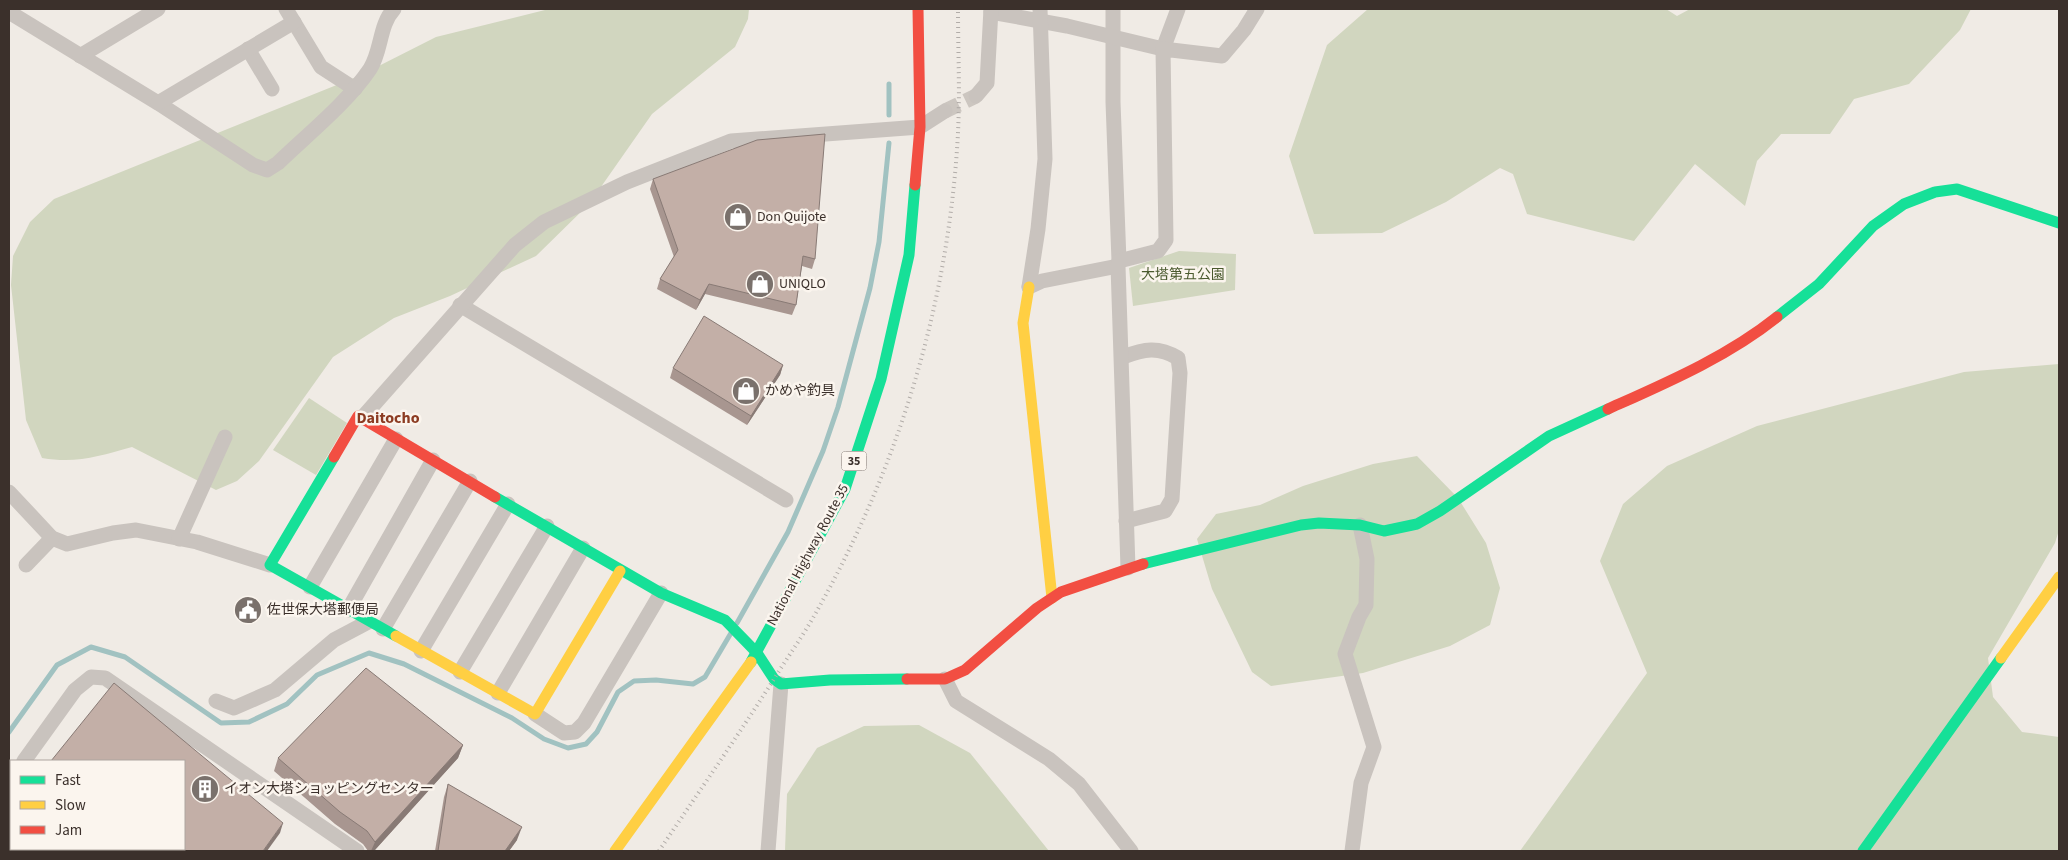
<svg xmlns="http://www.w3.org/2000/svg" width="2068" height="860" font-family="'Source Sans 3','Noto Sans JP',sans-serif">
<rect width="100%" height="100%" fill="#f0ebe5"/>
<g fill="#d1d6bf">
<path d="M549,9H749L748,19L735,47L652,114L589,204L536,256L450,296L394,318L333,357L259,461L237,481L216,490L132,447C99,456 77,464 42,458L26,420L11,285L13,256L30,222L54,199L359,76L436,37Z"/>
<path d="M1368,9H1666L1677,16L1690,9H1971L1960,30L1909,84L1854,99L1830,134H1781L1757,161L1745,206L1695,164L1634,241L1527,214L1513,174L1500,168L1446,202L1382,233L1314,234L1289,156L1327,45Z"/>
<path d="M1179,251L1236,254L1235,290L1133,306L1129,268Z"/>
<path d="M2059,364V530L2055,543L1988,658L1993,697L2022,732L2059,737V851H1520L1647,673L1600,561L1623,504L1667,466L1757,426L1964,372Z"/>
<path d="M309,398L347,423L316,475L273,450Z"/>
<path d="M1417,456L1458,498L1486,543L1500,588L1490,625L1450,646L1363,673L1271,686L1252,672L1212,589L1197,539L1216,514L1260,505L1303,486L1373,464Z"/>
<path d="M919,725L970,753L1049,851H785L787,794L817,748L864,726Z"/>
</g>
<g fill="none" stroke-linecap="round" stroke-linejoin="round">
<g stroke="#a1c2c1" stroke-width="5">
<path d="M889,115V84"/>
<path d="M737,623L788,532L823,451L838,407L870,288L879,242L889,143"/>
<path d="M9,732L57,665L91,647L125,657L221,723L249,722L287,704L317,675L369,653L404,664L512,718L544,739L568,748L586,744L597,732L618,692L634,681L656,680L693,684L705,677L731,633"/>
</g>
<path stroke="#ccc6c0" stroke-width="15" stroke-dasharray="15 8" stroke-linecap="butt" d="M945,111L976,96"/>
<g stroke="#c9c3be" stroke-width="15">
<path d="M286,9L321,67L355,89"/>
<path d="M1113,9V102L1119,261"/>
<path d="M9,12L158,103L253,165L267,170L278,163C308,134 347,103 370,69C382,50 379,25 394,9"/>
<path d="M991,12L1067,26L1163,49L1178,9"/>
<path d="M248,49L272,89"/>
<path d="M80,56L158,9"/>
<path d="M976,96L987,83L991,9"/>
<path d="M158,103L294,22"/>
<path d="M1029,287L1038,229L1045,159L1040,9"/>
<path d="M1029,287L1042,281L1118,266"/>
<path d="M460,305L786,500"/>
<path d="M1123,357C1144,349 1158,346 1178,358L1180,373L1172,499L1165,511L1126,521"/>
<path d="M362,418L515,245L544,222L627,182L731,141L920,127L945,111"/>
<path d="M9,492L52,538L67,544L113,533L136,530L197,542L270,565"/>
<path d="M179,539L225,437"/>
<path d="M26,565L52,538"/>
<path d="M1128,568L1118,266L1119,261L1158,251L1166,240L1163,49L1222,56L1244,30L1257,9"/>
<path d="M310,587L396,439"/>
<path d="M348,610L433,460"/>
<path d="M383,629L470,481"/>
<path d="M421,651L508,504"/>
<path d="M460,672L547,526"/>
<path d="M945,679L956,701L1049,759L1079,784L1131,851"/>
<path d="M498,693L583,548"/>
<path d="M216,701L234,708L275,690L334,640L368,622"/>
<path d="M535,714L564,733L575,732L584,723L661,593"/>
<path d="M24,761L75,690L91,677L105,678L357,851"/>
<path d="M9,782L11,779"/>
<path d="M768,851L781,684"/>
<path d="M1352,851L1361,783L1374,747L1345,654L1359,617L1366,605L1367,559L1360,525"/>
</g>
<g stroke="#16e098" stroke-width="11">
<path d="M1777,317L1819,284L1873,226L1904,204L1935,192L1957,189L2059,223"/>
<path d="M334,457L270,565L396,636"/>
<path d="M495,497L661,593L725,620L757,653L774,679L781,684L830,680L907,679"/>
<path d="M1143,564L1301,525L1319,523L1360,525L1384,531L1417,524L1440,511L1549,436L1608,409"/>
<path d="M751,662L845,489L881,379L909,255L915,185"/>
<path d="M1863,851L2001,658"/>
</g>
<g stroke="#ffcf43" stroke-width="11">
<path d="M1029,287L1023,323L1052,598"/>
<path d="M396,636L535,714L620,571"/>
<path d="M2001,658L2059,577"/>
<path d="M615,851L751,662"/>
</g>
<g stroke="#f24e42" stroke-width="11">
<path d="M915,185L920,127L918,9"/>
<path d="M1608,409C1666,383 1727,357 1777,317"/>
<path d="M334,457L358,416L495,497"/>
<path d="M907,679H945L965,670L1037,608L1061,592L1143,564"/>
</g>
<path stroke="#b1aca8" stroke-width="4" stroke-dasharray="1 4" stroke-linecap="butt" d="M659,851C700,790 742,730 781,668C794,648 807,629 818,609C900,463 949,301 958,133C960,92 958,50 958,9"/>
</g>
<g fill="#a89690">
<path d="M653,179L815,259L812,269L802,266L796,305L792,315L705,294L696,310L657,289L660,279L674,257L650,189Z"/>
<path d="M783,365L780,375L747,425L670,378L673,368Z"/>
<path d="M463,745L458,758L374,851H368L363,844L335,824L274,771L278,758Z"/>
<path d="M448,784L517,840L509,851H435L444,797Z"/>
</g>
<g fill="#887a75">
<path d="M709,284L705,294L696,310L700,300Z"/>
<path d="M783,365L780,375L747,425L751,416Z"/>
<path d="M463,745L458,758L374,851H371L375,842Z"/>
<path d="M283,823L280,833L267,851H263Z"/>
<path d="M522,827L517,840L509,851H505Z"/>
</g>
<g fill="#c3afa7" stroke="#887a75">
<path d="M825,134L815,259L803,256L796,305L709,284L700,300L660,279L678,250L653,179L757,140Z"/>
<path d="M704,316L783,365L751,416L673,368Z"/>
<path d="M366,668L463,745L375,842L367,831L340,812L278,758Z"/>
<path d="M114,683L283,823L263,851H9V814L11,811V849H184V761H51Z"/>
<path d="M448,784L522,827L505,851H438Z"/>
</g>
<defs>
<symbol id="shop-disc" viewBox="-11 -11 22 22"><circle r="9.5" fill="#7a716c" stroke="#fbf5ee"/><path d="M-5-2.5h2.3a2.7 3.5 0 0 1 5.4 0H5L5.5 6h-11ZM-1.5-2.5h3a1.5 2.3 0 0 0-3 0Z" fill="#fff"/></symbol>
<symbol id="civic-disc" viewBox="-11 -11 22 22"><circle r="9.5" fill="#7a716c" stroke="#fbf5ee"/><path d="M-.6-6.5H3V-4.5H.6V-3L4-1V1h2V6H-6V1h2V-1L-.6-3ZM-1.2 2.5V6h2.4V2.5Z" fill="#fff"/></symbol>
<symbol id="building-disc" viewBox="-11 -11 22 22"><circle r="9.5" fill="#7a716c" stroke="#fbf5ee"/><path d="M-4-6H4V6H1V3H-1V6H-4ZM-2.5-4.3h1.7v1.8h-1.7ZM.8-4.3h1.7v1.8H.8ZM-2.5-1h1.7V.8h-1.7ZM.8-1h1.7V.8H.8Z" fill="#fff"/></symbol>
</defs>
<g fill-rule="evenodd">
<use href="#shop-disc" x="722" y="201" width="32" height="32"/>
<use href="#shop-disc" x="744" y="268" width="32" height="32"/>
<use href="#shop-disc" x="730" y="375" width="32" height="32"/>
<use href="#civic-disc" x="232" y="594" width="32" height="32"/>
<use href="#building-disc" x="189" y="773" width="32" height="32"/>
</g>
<g text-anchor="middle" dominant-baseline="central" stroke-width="5" stroke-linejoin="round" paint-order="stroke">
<rect fill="#fbf5ee" stroke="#756b66" stroke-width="1" x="841.5" y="451.5" width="25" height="19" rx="4"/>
<g font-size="12" font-weight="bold" fill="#3b302b">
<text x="854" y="461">35</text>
</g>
<g font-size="14" fill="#3b302b" stroke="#fbf5ee" text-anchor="start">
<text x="757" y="217">Don Quijote</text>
<text x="779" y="284">UNIQLO</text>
<text x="765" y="391">かめや釣具</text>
<text x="267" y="610">佐世保大塔郵便局</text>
<text x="224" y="789">イオン大塔ショッピングセンター</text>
</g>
<g font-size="14" fill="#4a5a2e" stroke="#fbf5ee">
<text x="1183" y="275">大塔第五公園</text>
</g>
<g font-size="14" fill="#3b302b" stroke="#fbf5ee">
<text transform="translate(808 555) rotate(-62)">National Highway Route 35</text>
</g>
<g font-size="16" font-weight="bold" fill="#8c3b22" stroke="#fbf5ee">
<text x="388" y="418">Daitocho</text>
</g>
</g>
<rect width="2068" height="860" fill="none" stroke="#3b302b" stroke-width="20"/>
<rect x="10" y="760" width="175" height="90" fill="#fbf5ee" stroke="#aea6a0"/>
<rect x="20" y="776" width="25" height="8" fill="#16e098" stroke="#aea6a0"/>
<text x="55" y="785" font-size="15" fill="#3b302b">Fast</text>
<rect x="20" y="801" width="25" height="8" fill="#ffcf43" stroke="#aea6a0"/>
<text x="55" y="810" font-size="15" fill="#3b302b">Slow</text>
<rect x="20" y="826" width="25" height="8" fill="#f24e42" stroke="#aea6a0"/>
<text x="55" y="835" font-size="15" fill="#3b302b">Jam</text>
</svg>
